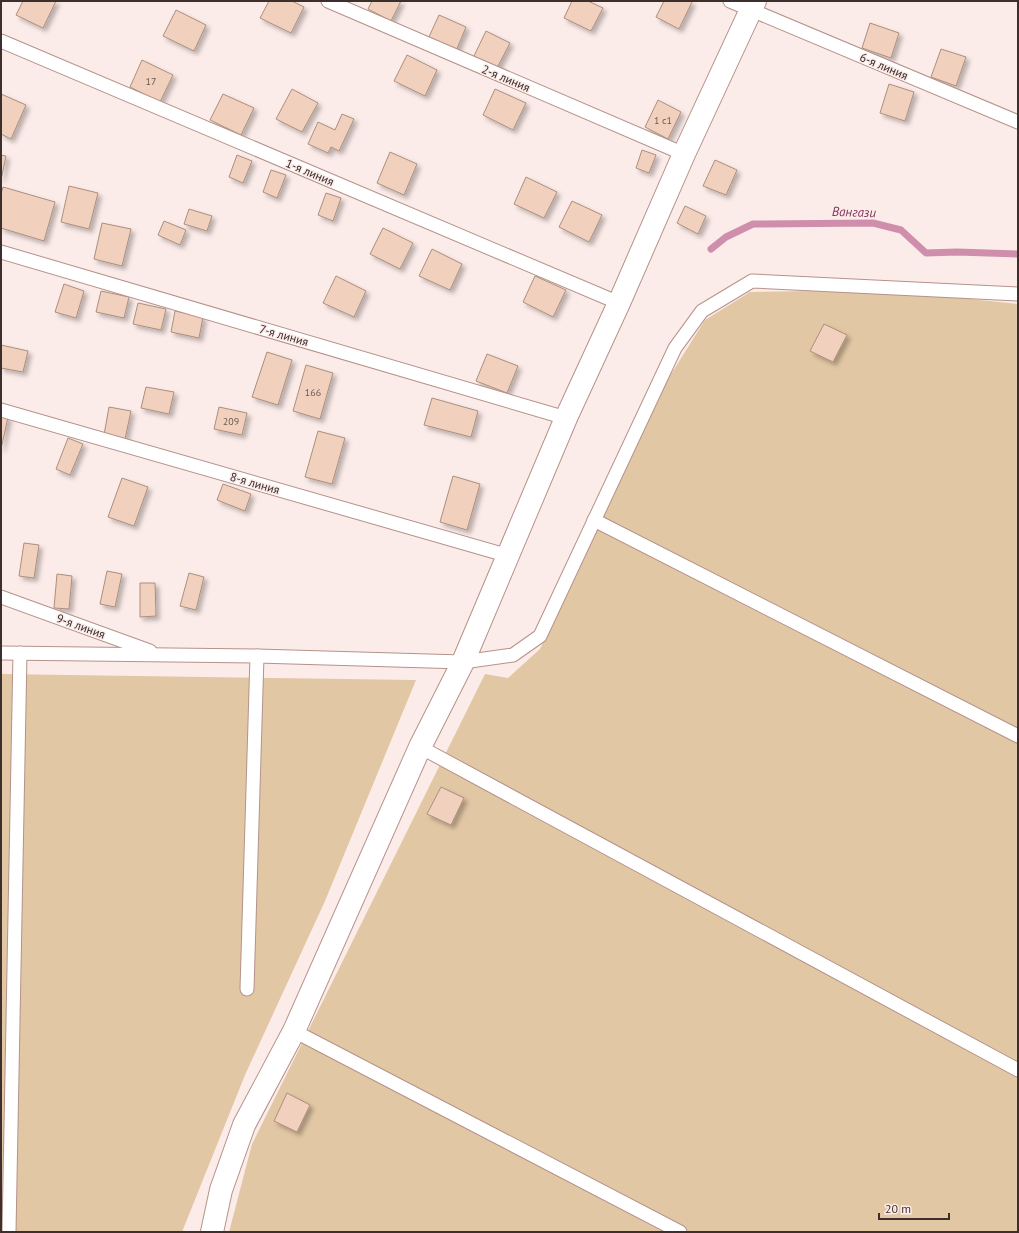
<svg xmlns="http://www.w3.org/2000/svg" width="1019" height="1233" font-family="'PT Sans',sans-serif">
<defs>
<filter id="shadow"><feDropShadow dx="3.5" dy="3.5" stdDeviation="2" flood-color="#0004"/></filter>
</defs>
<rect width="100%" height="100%" fill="#fcece9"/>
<g fill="#e2c7a4">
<path d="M887,290L1018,304V1232H229L252,1144L485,674L508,678L540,649L668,379L705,320L750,292Z"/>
<path d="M1,674L416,680L325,901L245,1075L182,1232H1Z"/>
</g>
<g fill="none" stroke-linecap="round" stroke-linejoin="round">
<path stroke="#cf8fac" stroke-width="7" d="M711,249L726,237L753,224L873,223L901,230L926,253L957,252L1018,254"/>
</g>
<g fill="#f1d1be" stroke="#ab8e7c" filter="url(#shadow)">
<path d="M23,1H56L43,28L16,15Z"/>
<path d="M269,1H292L304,7L291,33L260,18Z"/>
<path d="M372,1H401L391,21L368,9Z"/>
<path d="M572,1H588L603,8L591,31L564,18Z"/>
<path d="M664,1H690L692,2L679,29L656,17Z"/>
<path d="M176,10L206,25L194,51L163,36Z"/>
<path d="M439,15L466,27L456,51L428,39Z"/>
<path d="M870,23L899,33L891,58L862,48Z"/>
<path d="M486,31L510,43L496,70L473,58Z"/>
<path d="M941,49L966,57L956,86L931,77Z"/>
<path d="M407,55L437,70L425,96L394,81Z"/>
<path d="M142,60L173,75L160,102L130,87Z"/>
<path d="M889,84L914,92L905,121L880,113Z"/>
<path d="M292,89L318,103L302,132L276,119Z"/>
<path d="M495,89L526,103L513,130L483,115Z"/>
<path d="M1,94L26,105L11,139L1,134Z"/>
<path d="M223,94L254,108L241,135L210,120Z"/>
<path d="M658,100L681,112L668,139L645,127Z"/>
<path d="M342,114L354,119L339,151L331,147L328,153L308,144L318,122L335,130Z"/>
<path d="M642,150L656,155L649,173L636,168Z"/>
<path d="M390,152L417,164L404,195L377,183Z"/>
<path d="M1,155L6,156L1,180Z"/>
<path d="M237,155L252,161L243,183L229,177Z"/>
<path d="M715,160L737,170L726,195L703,186Z"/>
<path d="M271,170L286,175L277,198L263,192Z"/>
<path d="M526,177L557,192L544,218L514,204Z"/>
<path d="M69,186L98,193L89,229L61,222Z"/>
<path d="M3,187L55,202L44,241L1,228V194Z"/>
<path d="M326,193L341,198L333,221L318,215Z"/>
<path d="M572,201L602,215L589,242L559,227Z"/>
<path d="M685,206L706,216L698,234L677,223Z"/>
<path d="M189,209L212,216L207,231L184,224Z"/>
<path d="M164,221L186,230L180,245L158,235Z"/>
<path d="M102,223L131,229L122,266L94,259Z"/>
<path d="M383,228L413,243L400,269L370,254Z"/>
<path d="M432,249L462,264L450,290L419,276Z"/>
<path d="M336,276L366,291L354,317L323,303Z"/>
<path d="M535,276L566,290L553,317L523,302Z"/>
<path d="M64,284L84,291L76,318L55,312Z"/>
<path d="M101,291L129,297L124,318L96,312Z"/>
<path d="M138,303L166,309L161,330L133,324Z"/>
<path d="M175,311L203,317L199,338L171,332Z"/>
<path d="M824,324L847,335L833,362L810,351Z"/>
<path d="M1,345L28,351L23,372L1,368Z"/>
<path d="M267,352L292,360L278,405L252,397Z"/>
<path d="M487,354L518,366L507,393L476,381Z"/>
<path d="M306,365L333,373L320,419L293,411Z"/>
<path d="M146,387L174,392L169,414L141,408Z"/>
<path d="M432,398L478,411L471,437L424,425Z"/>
<path d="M109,407L131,411L125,439L104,435Z"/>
<path d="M219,407L247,413L242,435L214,429Z"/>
<path d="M1,415L8,417L1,449Z"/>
<path d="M318,431L345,438L332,484L305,477Z"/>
<path d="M68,438L83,444L70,475L56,469Z"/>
<path d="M453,476L480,484L467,530L440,522Z"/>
<path d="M122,478L148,487L134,526L108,517Z"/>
<path d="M223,484L251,494L245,511L217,500Z"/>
<path d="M24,543L39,545L34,578L19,576Z"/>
<path d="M107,571L122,574L115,607L100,604Z"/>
<path d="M189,573L204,577L196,610L180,606Z"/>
<path d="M57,574L72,576L69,609L54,608Z"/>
<path d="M140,583H155L156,616L140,617Z"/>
<path d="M441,787L464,798L451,825L427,814Z"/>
<path d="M287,1093L310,1105L297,1132L274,1121Z"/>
</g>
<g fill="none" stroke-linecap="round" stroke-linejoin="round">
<defs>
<g id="service">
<path d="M328,1L684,154"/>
<path d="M730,1L1018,122"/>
<path d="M1,41L619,303"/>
<path d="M1,252L566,418"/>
<path d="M1,410L509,556"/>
<path d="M594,520L1018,736"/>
<path d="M1,597L150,651"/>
<path d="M1,653L257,656L463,662L513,655L540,636L675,348L702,311L752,281L1018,294"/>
<path d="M420,747L1018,1070"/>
<path d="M247,989L257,656"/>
<path d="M294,1031L680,1232"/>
<path d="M9,1232L20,653"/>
</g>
<path id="minor" d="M212,1232L221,1190L244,1125L294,1031L420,747L463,662L566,418L619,303L684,154L755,1"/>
</defs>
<use href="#service" stroke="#b5928a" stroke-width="15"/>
<use href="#minor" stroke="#b5928a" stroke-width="24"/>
<use href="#service" stroke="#fff" stroke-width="13"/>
<use href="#minor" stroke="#fff" stroke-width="22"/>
</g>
<g text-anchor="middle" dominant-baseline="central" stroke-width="3" stroke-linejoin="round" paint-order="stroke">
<g font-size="10" fill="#6a5850">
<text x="151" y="81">17</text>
<text x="663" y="120">1 с1</text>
<text x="313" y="392">166</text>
<text x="231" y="421">209</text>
</g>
<g font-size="12" fill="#3d2f2c" stroke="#fcece9">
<text transform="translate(884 66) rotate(23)">6-я линия</text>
<text transform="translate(506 78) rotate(23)">2-я линия</text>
<text transform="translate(310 172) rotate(23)">1-я линия</text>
<text transform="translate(284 335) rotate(16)">7-я линия</text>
<text transform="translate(255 483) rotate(16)">8-я линия</text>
<text transform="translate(81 626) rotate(20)">9-я линия</text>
</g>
<g font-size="13" font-style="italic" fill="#82355c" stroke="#fcece9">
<text transform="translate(854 212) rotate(2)">Вангази</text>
</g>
</g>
<rect width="1019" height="1233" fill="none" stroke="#3d2f2c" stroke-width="4"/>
<path d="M879 1213v6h70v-6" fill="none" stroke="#3d2f2c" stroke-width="2"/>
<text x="885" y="1213" font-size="12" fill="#3d2f2c" stroke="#fcece9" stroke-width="3" paint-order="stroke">20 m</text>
</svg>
